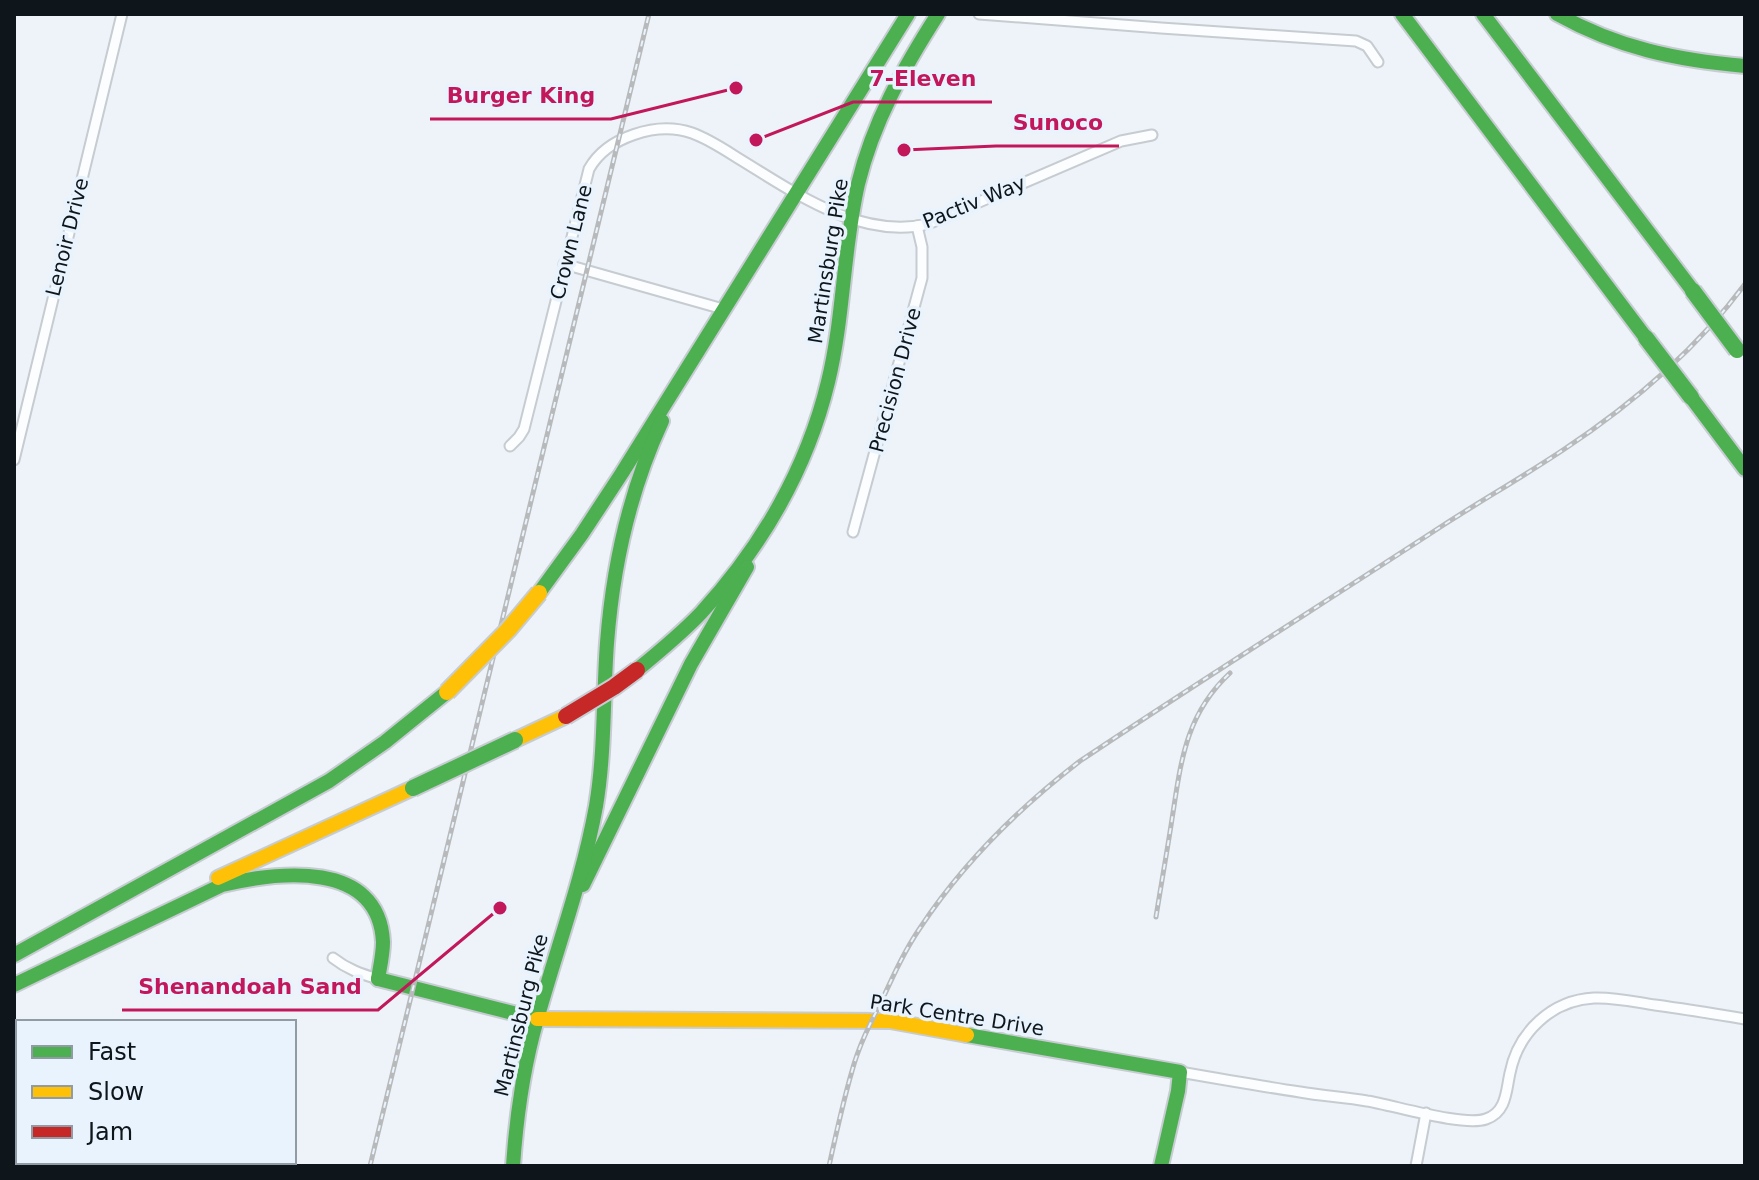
<svg xmlns="http://www.w3.org/2000/svg" width="1759" height="1180" font-family="'DejaVu Sans',sans-serif">
<rect width="100%" height="100%" fill="#edf3f8"/>
<g fill="none" stroke-linecap="round" stroke-linejoin="round">
<defs>
<g id="street">
<path d="M979,14L1161,28L1356,41L1367,46L1378,62"/>
<path d="M564,264L723,309"/>
<path d="M510,446L519,437L524,429L589,169C607,137 657,121 692,133C709,139 725,150 741,160C795,193 861,240 928,224L1121,141L1152,135"/>
<path d="M14,460L122,14"/>
<path d="M853,532L922,278V247L917,226"/>
<path d="M333,958C347,969 361,974 378,979"/>
<path d="M1180,1072C1220,1079 1260,1086 1300,1092C1322,1096 1345,1097 1367,1101C1393,1105 1463,1127 1486,1119C1507,1112 1506,1090 1510,1073C1518,1032 1552,1000 1594,998C1614,997 1635,1002 1655,1005C1685,1009 1715,1014 1745,1019"/>
<path d="M1416,1166L1426,1113"/>
</g>
<g id="fast">
<path d="M1402,14L1646,338"/>
<path d="M1483,14L1693,291"/>
<path d="M1557,14C1618,48 1676,60 1745,66"/>
<path d="M1691,397L1745,469"/>
<path d="M539,593L582,534L622,473L908,14"/>
<path d="M637,670C659,652 681,634 701,613C761,548 807,469 828,382C844,317 843,249 858,184C873,122 904,67 938,14"/>
<path d="M583,885L691,664L747,567"/>
<path d="M14,955L329,781L385,742L447,692"/>
<path d="M378,979L537,1019"/>
<path d="M14,985L222,885C277,872 379,859 383,942C383,954 380,967 378,979"/>
<path d="M967,1035L1180,1072L1178,1091L1161,1166"/>
<path d="M513,1166C516,1122 522,1077 533,1034C553,958 582,884 596,806C605,753 603,697 607,643C613,565 629,492 662,421"/>
</g>
<g id="slow">
<path d="M515,740L566,716"/>
<path d="M218,878L413,788"/>
<path d="M537,1019L890,1021L967,1035"/>
</g>
</defs>
<use href="#street" stroke="#c6ccd1" stroke-width="13"/>
<use href="#fast" stroke="#c6ccd1" stroke-width="18"/>
<use href="#slow" stroke="#c6ccd1" stroke-width="18"/>
<use href="#street" stroke="#fcfdfe" stroke-width="9"/>
<use href="#fast" stroke="#4caf50" stroke-width="14"/>
<use href="#slow" stroke="#ffc107" stroke-width="14"/>
<defs>
<g id="rail">
<path d="M1156,917C1161,885 1167,852 1172,819C1181,762 1185,715 1230,673"/>
<path d="M370,1166L649,14"/>
<path d="M829,1166C836,1134 843,1102 852,1071C859,1045 871,1022 883,998C894,974 905,950 920,928C963,863 1019,808 1080,761C1201,680 1324,603 1445,524C1484,499 1524,476 1563,450C1631,405 1696,350 1745,284"/>
</g>
</defs>
<use href="#rail" stroke="#b7b9ba" stroke-width="5"/>
<use href="#rail" stroke="#e8f3fd" stroke-width="2" stroke-dasharray="6" stroke-linecap="butt"/>
<defs>
<g id="fast-bridge">
<path d="M1693,291L1737,350"/>
<path d="M1646,338L1691,397"/>
<path d="M413,788L515,740"/>
</g>
<path id="slow-bridge" d="M447,692L508,630L539,593"/>
<path id="jam-bridge" d="M566,716L614,687L637,670"/>
</defs>
<use href="#fast-bridge" stroke="#c6ccd1" stroke-width="20" stroke-linecap="butt"/>
<use href="#slow-bridge" stroke="#c6ccd1" stroke-width="20" stroke-linecap="butt"/>
<use href="#jam-bridge" stroke="#c6ccd1" stroke-width="20" stroke-linecap="butt"/>
<use href="#fast-bridge" stroke="#4caf50" stroke-width="16"/>
<use href="#slow-bridge" stroke="#ffc107" stroke-width="16"/>
<use href="#jam-bridge" stroke="#c62828" stroke-width="16"/>
</g>
<g text-anchor="middle" dominant-baseline="central" stroke-width="7" stroke-linejoin="round" paint-order="stroke">
<g font-size="20" fill="#0f161b" stroke="#e8f3fd">
<text transform="translate(974 202) rotate(-22)">Pactiv Way</text>
<text transform="translate(67 237) rotate(-76)">Lenoir Drive</text>
<text transform="translate(571 242) rotate(-76)">Crown Lane</text>
<text transform="translate(828 261) rotate(-81)">Martinsburg Pike</text>
<text transform="translate(895 380) rotate(-75)">Precision Drive</text>
<text transform="translate(521 1015) rotate(-76)">Martinsburg Pike</text>
<text transform="translate(957 1015) rotate(9)">Park Centre Drive</text>
</g>
</g>
<path fill="none" stroke="#c2185b" stroke-width="3" d="M756 140L853 102H992M736 88L611 119H430M904 150L996 146H1119M500 908L378 1010H122"/>
<g fill="#c2185b" stroke="#e8f3fd" stroke-width="3">
<circle cx="756" cy="140" r="8"/>
<circle cx="736" cy="88" r="8"/>
<circle cx="904" cy="150" r="8"/>
<circle cx="500" cy="908" r="8"/>
</g>
<g font-size="22" text-anchor="middle" font-weight="bold" fill="#c2185b" stroke="#e8f3fd" stroke-width="7" stroke-linejoin="round" paint-order="stroke">
<text x="923" y="86">7-Eleven</text>
<text x="521" y="103">Burger King</text>
<text x="1058" y="130">Sunoco</text>
<text x="250" y="994">Shenandoah Sand</text>
</g>
<rect width="1759" height="1180" fill="none" stroke="#0f161b" stroke-width="32"/>
<rect x="16" y="1020" width="280" height="144" fill="#e8f3fd" stroke="#919ba3" stroke-width="2"/>
<rect x="32" y="1046" width="40" height="12" fill="#4caf50" stroke="#919ba3" stroke-width="2"/>
<text x="88" y="1060" font-size="24" fill="#0f161b">Fast</text>
<rect x="32" y="1086" width="40" height="12" fill="#ffc107" stroke="#919ba3" stroke-width="2"/>
<text x="88" y="1100" font-size="24" fill="#0f161b">Slow</text>
<rect x="32" y="1126" width="40" height="12" fill="#c62828" stroke="#919ba3" stroke-width="2"/>
<text x="88" y="1140" font-size="24" fill="#0f161b">Jam</text>
</svg>
